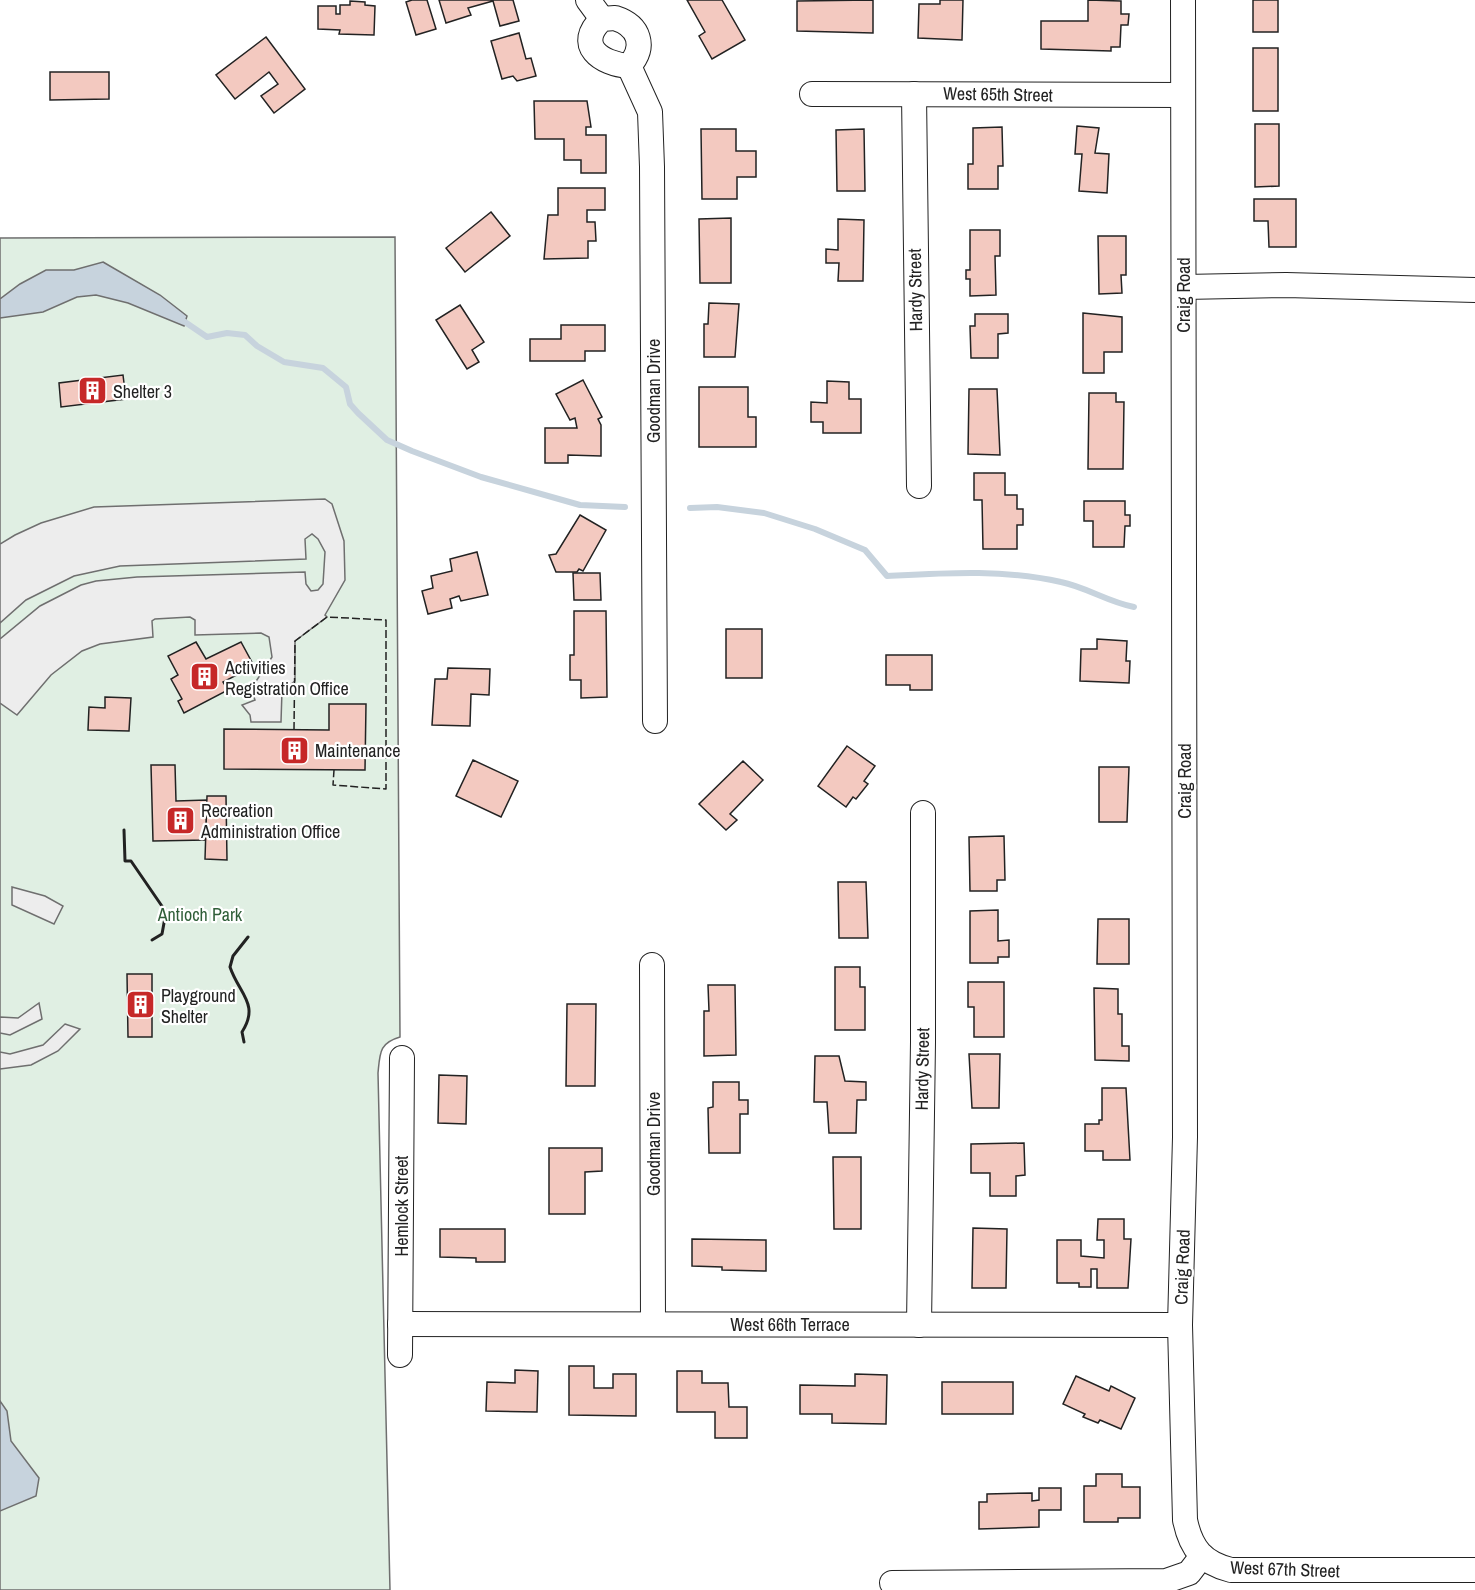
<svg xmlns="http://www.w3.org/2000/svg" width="1475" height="1590" font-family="'Archivo Narrow',sans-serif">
<rect width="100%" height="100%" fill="#fff"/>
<path fill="#e0efe3" stroke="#6f6f6f" stroke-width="1.5" d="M395,237L400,1037C379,1043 380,1053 378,1073L390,1590H0V238Z"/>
<g fill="#ededed" stroke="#6f6f6f" stroke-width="1.5">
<path d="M325,499L332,504L344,541L345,580L325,615L327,617L295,641V681L282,691L281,722H251L250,715L242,705L255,700L251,689L272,657L269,637L261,633L195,635V620L190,617L155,619L152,621L153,637L100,644L82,651L51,675L17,715L0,703V639L40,606L81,585L96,581L137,577L305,572L306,584L311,591L318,590L323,584L325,552L318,539L312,534L305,539L306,559L120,566L74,576L26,600L0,623V544L15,535L41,523L94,507Z"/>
<path d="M12,887L45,896L63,906L54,924L12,905Z"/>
<path d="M39,1003L42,1019L10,1035L0,1033V1017L18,1018Z"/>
<path d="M65,1024L80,1029L58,1051L31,1065L0,1069V1052L10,1054L43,1045Z"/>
</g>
<g fill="#c7d3dd" stroke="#6f6f6f" stroke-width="1.5">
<path d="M103,262L160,295L187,316L184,326L128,303L96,295L77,297L43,312L0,318V299L20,284L46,270H74Z"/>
<path d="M0,1401L7,1411L11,1441L39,1478L36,1496L0,1511Z"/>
</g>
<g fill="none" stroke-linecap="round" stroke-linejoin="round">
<g stroke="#c7d3dd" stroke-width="6">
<path d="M185,322L207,337L227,333L245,335L257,346L284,362L323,368L346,387L350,404L358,413L387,440L412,451L481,477L580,505L625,507"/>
<path d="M690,508L717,507L764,513L815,529L865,550L887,576C945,573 1003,569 1061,582C1086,587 1108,602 1134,607"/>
</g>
</g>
<g fill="#f3c9c0" stroke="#222" stroke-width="1.5">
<path d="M412,0H427L436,29L416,35L406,2Z"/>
<path d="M439,0H513L519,21L500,26L493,1L468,8L471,15L446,23Z"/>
<path d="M687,0H722L745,40L712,59L699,36L705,32Z"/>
<path d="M873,0V33L797,31V1Z"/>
<path d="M940,0H963L962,40L918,38L919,4H940Z"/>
<path d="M1088,0L1121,1V14H1129L1128,25H1121L1120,47H1111V51L1041,49V21H1088Z"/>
<rect x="1253" y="0" width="25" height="32"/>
<path d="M350,1L365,2V5L375,6L374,35L339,34L340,30L318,29V6H336V14H340V5H350Z"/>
<path d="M519,33L526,59L531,58L536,76L517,81L513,76L502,79L491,41Z"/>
<path d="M266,37L305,89L274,113L261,96L278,84L269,72L235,99L216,75Z"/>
<rect x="1253" y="48" width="25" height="63"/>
<path d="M50,72H109V99L50,100Z"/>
<path d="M534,101H587L591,127H586V135H606V173H581V160H564V139H535Z"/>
<path d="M1255,124H1279V186L1255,187Z"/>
<path d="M1077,126L1099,128L1095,153L1109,154L1107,193L1079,191L1082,154H1075Z"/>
<path d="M1002,127L1003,166H998V189H968V164H973V128Z"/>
<path d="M701,129H736V151H756V177H737V199H702Z"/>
<path d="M864,129L865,191H837L836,130Z"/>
<path d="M558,188H605V210H587V222H595L596,241H588V258L544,259L548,215H558Z"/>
<path d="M1254,199H1296V247H1269L1268,221H1254Z"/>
<path d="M491,212L510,236L465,272L446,248Z"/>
<path d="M731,218V283H700L699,219Z"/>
<path d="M838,219L864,220L863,281H838L839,263H826V249L838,250Z"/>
<path d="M970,230H1000V256H995L996,295L970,296V279H966V270H970Z"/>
<path d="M1098,236H1126V275H1121L1122,293L1099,294Z"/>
<path d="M709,303L739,304L735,357H704V324H708Z"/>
<path d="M460,305L484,342L472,350L479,362L467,369L436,320Z"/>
<path d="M1083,313L1122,317V352H1104V373H1083Z"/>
<path d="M975,314H1008V333L998,334V358H971L970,326H975Z"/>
<path d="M561,325H605V351H585V361H530V339H561Z"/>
<path d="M123,375L126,399L61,407L59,383Z"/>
<path d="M583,380L602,417L598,419L601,425V456L568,455V463H545V428H577L575,418L570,420L556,394Z"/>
<path d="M827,381L849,382V399H861V433H823V422H811V402L827,403Z"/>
<path d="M699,387H748V417H756V447H699Z"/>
<path d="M969,389H997L1000,455L968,454Z"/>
<path d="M1089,393H1116V402H1124L1123,469H1088Z"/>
<path d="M974,473H1005V495H1017V509H1023V525H1017V549H983L982,500H974Z"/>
<path d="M1084,501H1125V515H1130V526H1125L1124,547H1093V521H1084Z"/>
<path d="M580,515L606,530L583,571L579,569L577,572H556L549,555L556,554Z"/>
<path d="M477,552L488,595L461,601L459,596L450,599L452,608L428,614L422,591L433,588L431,576L452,571L450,559Z"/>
<path d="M573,573H600L601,600H574Z"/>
<path d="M574,611H606L607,697L581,698V680H570V655H574Z"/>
<rect x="726" y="629" width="36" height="49"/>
<path d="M1097,639L1127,641L1126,661H1130L1129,683L1080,681L1081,649H1097Z"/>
<path d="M196,642L206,659L241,642L254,666L223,682L228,690L184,713L178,701L182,699L171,679L178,675L168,656Z"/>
<path d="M886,655H932V690H910V685H886Z"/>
<path d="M448,668L490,669L489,695L471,694L470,726L432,725L435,679H447Z"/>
<path d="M105,697L131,698L129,731L88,730L89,707L105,708Z"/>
<path d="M329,704H366L365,770L224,769V729L329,730Z"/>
<path d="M847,746L875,766L864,781L868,784L856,799L853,797L846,807L818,786Z"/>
<path d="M473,760L518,781L501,817L456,796Z"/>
<path d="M743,761L763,780L730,814L737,820L726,830L699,804Z"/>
<path d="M151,765H175L176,801L207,800L206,840L153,841Z"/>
<path d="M1099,767H1129L1127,822H1099Z"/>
<path d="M207,796H226L227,860L205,859Z"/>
<path d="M1004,836L1005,880H997V891H970L969,837Z"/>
<path d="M838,882H866L868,938H839Z"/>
<path d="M998,910V941L1009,940V957H998V963H970V911Z"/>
<path d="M1098,919H1129V964H1097Z"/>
<path d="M835,967H860V987H865V1030H835Z"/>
<path d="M127,974H152V1037H128Z"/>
<path d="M968,982H1004V1037H974V1007H968Z"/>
<path d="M708,985H735L736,1055L704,1056V1011H709Z"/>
<path d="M1094,988L1118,989V1014H1122V1046H1129V1061L1095,1060Z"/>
<path d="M567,1004H596L595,1086H566Z"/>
<path d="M969,1054H1000L999,1108H972Z"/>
<path d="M815,1056H839L845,1081L866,1082V1100H857L856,1133H829L827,1102H814Z"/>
<path d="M439,1075L467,1076L466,1124L438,1123Z"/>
<path d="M713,1082H739V1100H748V1114H740V1153H709L708,1108L713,1107Z"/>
<path d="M1102,1088H1126L1130,1160H1103V1151H1085V1124H1099V1120H1102Z"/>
<path d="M1024,1143L1025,1175L1016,1176V1196H990V1173H971V1144Z"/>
<path d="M549,1148H602V1171L585,1172V1214H549Z"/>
<path d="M833,1157H861V1229H834Z"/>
<path d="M1098,1219H1124V1239H1131L1128,1288H1097V1269H1091V1287H1079V1283H1057V1240H1081V1256L1104,1258V1240H1097Z"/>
<path d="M973,1228L1007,1229L1006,1288H972Z"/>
<path d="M440,1229H505V1262H476V1258L440,1257Z"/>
<path d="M692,1239L766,1240V1271L722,1270V1267L692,1266Z"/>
<path d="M569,1366H594V1388H613V1374H636V1416L569,1415Z"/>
<path d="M515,1370L538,1371L537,1412L486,1411L487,1382L515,1383Z"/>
<path d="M677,1371H702V1383H728L729,1407H747V1438H715V1412H677Z"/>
<path d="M855,1374L887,1375L886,1424L832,1423V1414H800V1385L855,1386Z"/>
<path d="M1076,1376L1109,1391L1111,1386L1135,1398L1121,1429L1100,1420L1098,1423L1083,1417L1085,1414L1063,1404Z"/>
<rect x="942" y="1382" width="71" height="32"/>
<path d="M1096,1474H1122V1487H1140V1518H1118V1522H1084V1486H1096Z"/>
<path d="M1039,1488H1061V1510H1039V1527L979,1529V1502H987V1494L1032,1493V1501L1039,1500Z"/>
</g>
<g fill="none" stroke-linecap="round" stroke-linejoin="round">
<defs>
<g id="minor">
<path d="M588,0L602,19"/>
<path d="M1183,0L1185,1137L1180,1325L1185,1520C1191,1549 1203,1563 1231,1570H1475"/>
<path d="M615,18C640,26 646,47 629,66C601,64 574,45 602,19Z"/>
<path d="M629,66L650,112L652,167L655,721"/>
<path d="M812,94L1183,95"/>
<path d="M914,94L919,486"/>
<path d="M1184,287L1286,285L1475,290"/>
<path d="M652,965L653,1323"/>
<path d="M400,1324L1180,1325"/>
<path d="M919,1325L923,1042V813"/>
<path d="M400,1355L402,1058"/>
<path d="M892,1583L1166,1581L1189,1573L1202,1556"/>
</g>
</defs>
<use href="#minor" stroke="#222" stroke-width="26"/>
<use href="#minor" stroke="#fff" stroke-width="24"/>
<path stroke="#222" stroke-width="1.5" stroke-dasharray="8 3" stroke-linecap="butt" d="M294,730L295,641L327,617L386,620V789L333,785L334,770"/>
<g stroke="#222" stroke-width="3">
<path d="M124,830L125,861H131L166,912L162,934L152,940"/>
<path d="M244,1042L242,1032C260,1004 239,994 230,967L233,956L248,937"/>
</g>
</g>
<defs>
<symbol id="building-square" viewBox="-11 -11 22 22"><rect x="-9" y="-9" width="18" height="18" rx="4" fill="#c62828" stroke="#fff"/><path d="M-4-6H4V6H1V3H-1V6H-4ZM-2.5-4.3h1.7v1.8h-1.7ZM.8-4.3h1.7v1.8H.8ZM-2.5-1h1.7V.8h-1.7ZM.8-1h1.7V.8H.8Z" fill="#fff"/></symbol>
</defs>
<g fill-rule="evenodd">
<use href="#building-square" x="76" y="374" width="33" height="33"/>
<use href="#building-square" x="188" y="660" width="33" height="33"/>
<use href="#building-square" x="278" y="734" width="33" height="33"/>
<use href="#building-square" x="164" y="804" width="33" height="33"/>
<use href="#building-square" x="124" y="988" width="33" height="33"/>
</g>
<g text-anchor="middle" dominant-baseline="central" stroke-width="4.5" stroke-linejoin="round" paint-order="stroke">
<g font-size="18" fill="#222" stroke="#fff">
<text transform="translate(998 94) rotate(1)">West 65th Street</text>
<text transform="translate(915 290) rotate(-91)">Hardy Street</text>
<text transform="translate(1183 295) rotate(-90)">Craig Road</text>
<text transform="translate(653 391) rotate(-90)">Goodman Drive</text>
<text transform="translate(1184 781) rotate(-90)">Craig Road</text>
<text transform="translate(922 1069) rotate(-89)">Hardy Street</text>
<text transform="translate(653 1144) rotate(-90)">Goodman Drive</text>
<text transform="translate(401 1206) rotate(-90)">Hemlock Street</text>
<text transform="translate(1182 1267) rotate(-88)">Craig Road</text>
<text x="790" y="1324">West 66th Terrace</text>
<text transform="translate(1285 1569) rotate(2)">West 67th Street</text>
</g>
<g font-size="18" fill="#222" stroke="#fff" text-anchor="start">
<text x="113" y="391">Shelter 3</text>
<text x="225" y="667">Activities<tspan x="225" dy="21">Registration Office</tspan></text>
<text x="315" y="750">Maintenance</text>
<text x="201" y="810">Recreation<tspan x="201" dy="21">Administration Office</tspan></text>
<text x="161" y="995">Playground<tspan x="161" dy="21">Shelter</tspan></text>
</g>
<g font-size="18" fill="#2f5e38" stroke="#fff">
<text x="200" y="914">Antioch Park</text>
</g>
</g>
</svg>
